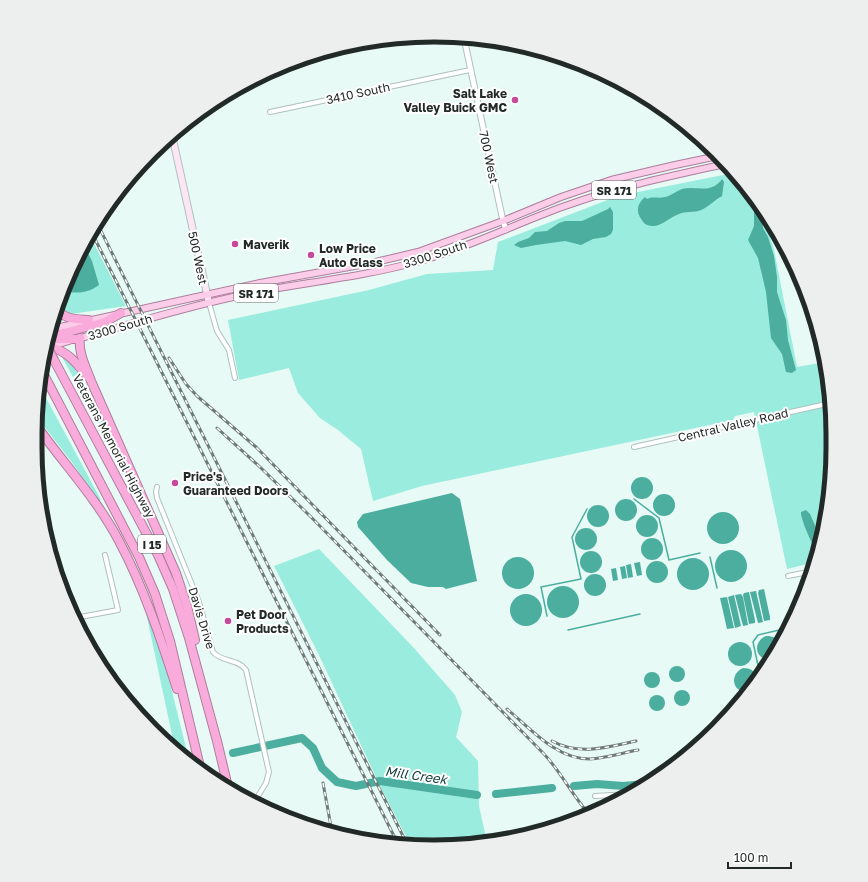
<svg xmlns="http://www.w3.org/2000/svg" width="868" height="882" font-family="'Golos Text',sans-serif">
<rect width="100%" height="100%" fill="#e7faf6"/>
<g fill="#9aecde">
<path d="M733,173L751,191L763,212L774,250L797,367L825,362L832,408L830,500L815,562L787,569L754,412L735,416L733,420L422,486L373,501L361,449L338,430L320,418L298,393L289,368L239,380L228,320L369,290L427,274L493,270L498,242L618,196Z"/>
<path d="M89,234L126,306L71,314L70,315L65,313L57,303Z"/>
<path d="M62,357L71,364L78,374L73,377Z"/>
<path d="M38,383L101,500L99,501L71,461L37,417Z"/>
<path d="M102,419L108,429L141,503L97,421Z"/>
<path d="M319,549L413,647L455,695L462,712L456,737L478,761L479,806L487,842L460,846L410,844L382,790L317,651L274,566Z"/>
<path d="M145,608L164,659L189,760L175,749Z"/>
</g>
<g fill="#4cae9f">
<path d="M722,179L724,182L722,196C714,200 709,207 701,210C694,213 686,211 679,214C667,218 659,231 645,224C636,214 635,206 645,197L647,199C653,196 659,199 665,197C671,196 676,191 682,189C696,185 711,195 722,179Z"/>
<path d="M754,196L761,208L763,228L768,237L774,256L777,277V292L786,320L788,340L796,370L792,373L786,372L782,354L771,338L766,292L758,258L748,240L754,226Z"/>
<path d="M610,207L613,212V230L611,234L606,237L593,239L581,245L565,241L536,245L521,248L514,245L518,242L529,238L535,232L547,231L559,223L565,221H582L608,209Z"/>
<path d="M84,245L92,261L99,285C88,293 78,294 65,291L64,288Z"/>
<path d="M832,431L831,455L824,445L826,436Z"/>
<circle cx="642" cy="488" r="11"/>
<path d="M452,493L460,499L477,581L446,589L443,587H428L411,583L387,560L358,527L357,522L363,514Z"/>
<circle cx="664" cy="505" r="11"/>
<circle cx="626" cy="510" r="11"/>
<circle cx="598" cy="516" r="11"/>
<path d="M806,510L810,514L817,530L822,531L819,547C816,546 815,547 813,544C810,541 800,516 801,512Z"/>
<circle cx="723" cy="528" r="16"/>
<circle cx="647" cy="526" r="11"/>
<circle cx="586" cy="539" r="11"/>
<circle cx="652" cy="549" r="11"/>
<circle cx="731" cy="566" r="16"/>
<circle cx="591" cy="562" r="11"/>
<circle cx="518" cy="573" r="16"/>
<circle cx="693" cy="574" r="16"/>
<circle cx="657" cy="572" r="11"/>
<path d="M640,562L642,575L637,576L634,563Z"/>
<path d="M631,564L633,577L628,578L626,565Z"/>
<path d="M625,566L627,578L622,579L620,567Z"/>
<path d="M616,568L618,580L613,581L611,569Z"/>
<circle cx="595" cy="585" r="11"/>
<circle cx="563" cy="602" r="16"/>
<path d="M764,589L770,617V620L764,621L758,593L759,590Z"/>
<path d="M756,591L763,622L758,623L750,592Z"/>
<path d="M749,592L755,620V623L749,624L743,595L744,593Z"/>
<circle cx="526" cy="610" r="16"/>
<path d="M741,594L743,597L748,625L743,626L735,595Z"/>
<path d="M734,595L741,626L735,628L728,597Z"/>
<path d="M727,597L734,628L727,629L720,598Z"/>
<path d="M766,636C773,636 778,638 781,645L771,660C755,660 752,642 766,636Z"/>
<circle cx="740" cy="654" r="12"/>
<circle cx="677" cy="674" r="8"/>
<path d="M743,668C750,668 756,671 757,678L748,692C732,693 729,674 743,668Z"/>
<circle cx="652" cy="680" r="8"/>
<circle cx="682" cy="698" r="8"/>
<circle cx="657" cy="703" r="8"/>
</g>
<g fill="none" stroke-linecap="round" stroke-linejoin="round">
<g stroke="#4cae9f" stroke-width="1.5">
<path d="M634,499L659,518L669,560L700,553"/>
<path d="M710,557L717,588"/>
<path d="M547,616L541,587L581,579L572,537L587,509"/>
<path d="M568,630L640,614"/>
<path d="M760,675L753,642L758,635L788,628"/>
</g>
<g stroke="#4cae9f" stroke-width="8">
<path d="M233,753L302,738L313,748L322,768L337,782L356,786L380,781L477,795"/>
<path d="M574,786L597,784L623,786L645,784"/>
<path d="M496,794L552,788"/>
</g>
<defs>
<g id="minor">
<path d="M270,112L470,70"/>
<path d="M209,303L217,331L229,350L235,378"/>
<path d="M634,447L831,403"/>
<path d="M157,487L156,492L157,498L199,602L213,652C221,662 239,659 246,670L269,772L266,783L255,801"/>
<path d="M788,576L813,571"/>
<path d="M75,618L118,610L105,555"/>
<path d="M595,796L629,794"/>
</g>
<path id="tertiary" d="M464,38L503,221L506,230"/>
<path id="secondary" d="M172,135L209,303"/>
<g id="primary">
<path d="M51,329L260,283L371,263L418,252L503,221L561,197L611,180L675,165L718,156"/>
<path d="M78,339C140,321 203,302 267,290C318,281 370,275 420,261C470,247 517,223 565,206C618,187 671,176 725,164"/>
<path d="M49,347L69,341"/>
</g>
<g id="motorway">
<path d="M56,307C63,320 76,319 89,320"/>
<path d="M49,337L105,322L121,313"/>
<path d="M80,338C78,353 86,367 91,381L176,573L187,606L195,640"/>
<path d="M48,339H75"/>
<path d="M47,346C67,351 74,360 87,376"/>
<path d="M54,360L158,555L173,589L189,638L217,741L228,787"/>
<path d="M41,369L139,557L155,594L170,641L201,771"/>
<path d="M36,425C64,464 97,499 119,541C144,588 161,639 177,689"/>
</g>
</defs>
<use href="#minor" stroke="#aec1bd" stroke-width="6"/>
<use href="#tertiary" stroke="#aec1bd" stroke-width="7"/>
<use href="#secondary" stroke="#aec1bd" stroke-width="8"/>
<use href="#primary" stroke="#ae7e9c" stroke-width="8"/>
<use href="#motorway" stroke="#ae7e9c" stroke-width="10"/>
<use href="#minor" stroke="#fff" stroke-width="4"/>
<use href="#tertiary" stroke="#fff" stroke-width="5"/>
<use href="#secondary" stroke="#fde6f4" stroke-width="6"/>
<use href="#primary" stroke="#fbcde9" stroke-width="6"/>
<use href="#motorway" stroke="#f9acdb" stroke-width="8"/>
<defs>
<g id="rail">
<path d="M97,223L407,844"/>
<path d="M91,231L398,844"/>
<path d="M169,358L186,384L197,396L256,447L440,635"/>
<path d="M217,428L260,467L310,516L544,754C561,772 572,795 589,814"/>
<path d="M507,709C531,729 556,759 590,759C606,758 622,753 638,750"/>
<path d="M552,741C579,756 608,747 636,741"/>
<path d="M323,783L332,832"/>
</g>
</defs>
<use href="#rail" stroke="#6e7b78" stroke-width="3"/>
<use href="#rail" stroke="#fff" stroke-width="1.5" stroke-dasharray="4.5" stroke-linecap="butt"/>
<defs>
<path id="motorway-bridge" d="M47,346L54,360"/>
</defs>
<use href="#motorway-bridge" stroke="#ae7e9c" stroke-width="10" stroke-linecap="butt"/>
<use href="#motorway-bridge" stroke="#f9acdb" stroke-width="8"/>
</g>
<g fill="#c44a9c" stroke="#fff" stroke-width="1.5">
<circle cx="515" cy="100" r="4"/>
<circle cx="235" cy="244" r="4"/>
<circle cx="311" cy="255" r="4"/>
<circle cx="175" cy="483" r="4"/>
<circle cx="228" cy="621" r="4"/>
</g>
<g text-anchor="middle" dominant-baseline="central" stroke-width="4" stroke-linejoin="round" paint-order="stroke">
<g fill="#fff" stroke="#646a68" stroke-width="1">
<rect x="592" y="181" width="44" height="18" rx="3"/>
<rect x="234" y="284" width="44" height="18" rx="3"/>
<rect x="138" y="535" width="28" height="18" rx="3"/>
</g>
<g font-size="11" font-weight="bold" fill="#222a28">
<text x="614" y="190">SR 171</text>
<text x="256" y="293">SR 171</text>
<text x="152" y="544">I 15</text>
</g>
<g font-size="12" fill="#222a28" stroke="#fff">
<text transform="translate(358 93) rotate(-12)">3410 South</text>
<text transform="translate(489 157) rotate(78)">700 West</text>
<text transform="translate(435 254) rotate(-18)">3300 South</text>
<text transform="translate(198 258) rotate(78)">500 West</text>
<text transform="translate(120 327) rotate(-16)">3300 South</text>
<text transform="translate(733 425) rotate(-13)">Central Valley Road</text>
<text transform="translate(114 446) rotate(62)">Veterans Memorial Highway</text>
<text transform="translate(202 618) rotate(73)">Davis Drive</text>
</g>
<g font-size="12" font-weight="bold" fill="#222a28" stroke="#fff" text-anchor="start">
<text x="507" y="93" text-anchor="end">Salt Lake<tspan x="507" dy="14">Valley Buick GMC</tspan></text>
<text x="243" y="244">Maverik</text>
<text x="319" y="248">Low Price<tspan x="319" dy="14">Auto Glass</tspan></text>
<text x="183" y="476">Price's<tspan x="183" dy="14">Guaranteed Doors</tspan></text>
<text x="236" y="614">Pet Door<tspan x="236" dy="14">Products</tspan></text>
</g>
<g font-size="13" font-style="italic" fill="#16433c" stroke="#fff">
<text transform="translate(416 775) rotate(8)">Mill Creek</text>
</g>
</g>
<path d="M0 0H868V882H0ZM434 42H434A392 392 0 0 1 826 434V448A392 392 0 0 1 434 840H434A392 392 0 0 1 42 448V434A392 392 0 0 1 434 42Z" fill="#edeeee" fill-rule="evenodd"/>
<path fill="none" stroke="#222a28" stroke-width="5" d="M434 42H434A392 392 0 0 1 826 434V448A392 392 0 0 1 434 840H434A392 392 0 0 1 42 448V434A392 392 0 0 1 434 42Z"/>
<path d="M728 862v6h63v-6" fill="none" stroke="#222a28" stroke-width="2"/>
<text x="734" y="862" font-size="12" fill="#222a28" stroke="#ffffff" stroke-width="3" paint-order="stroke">100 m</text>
</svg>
